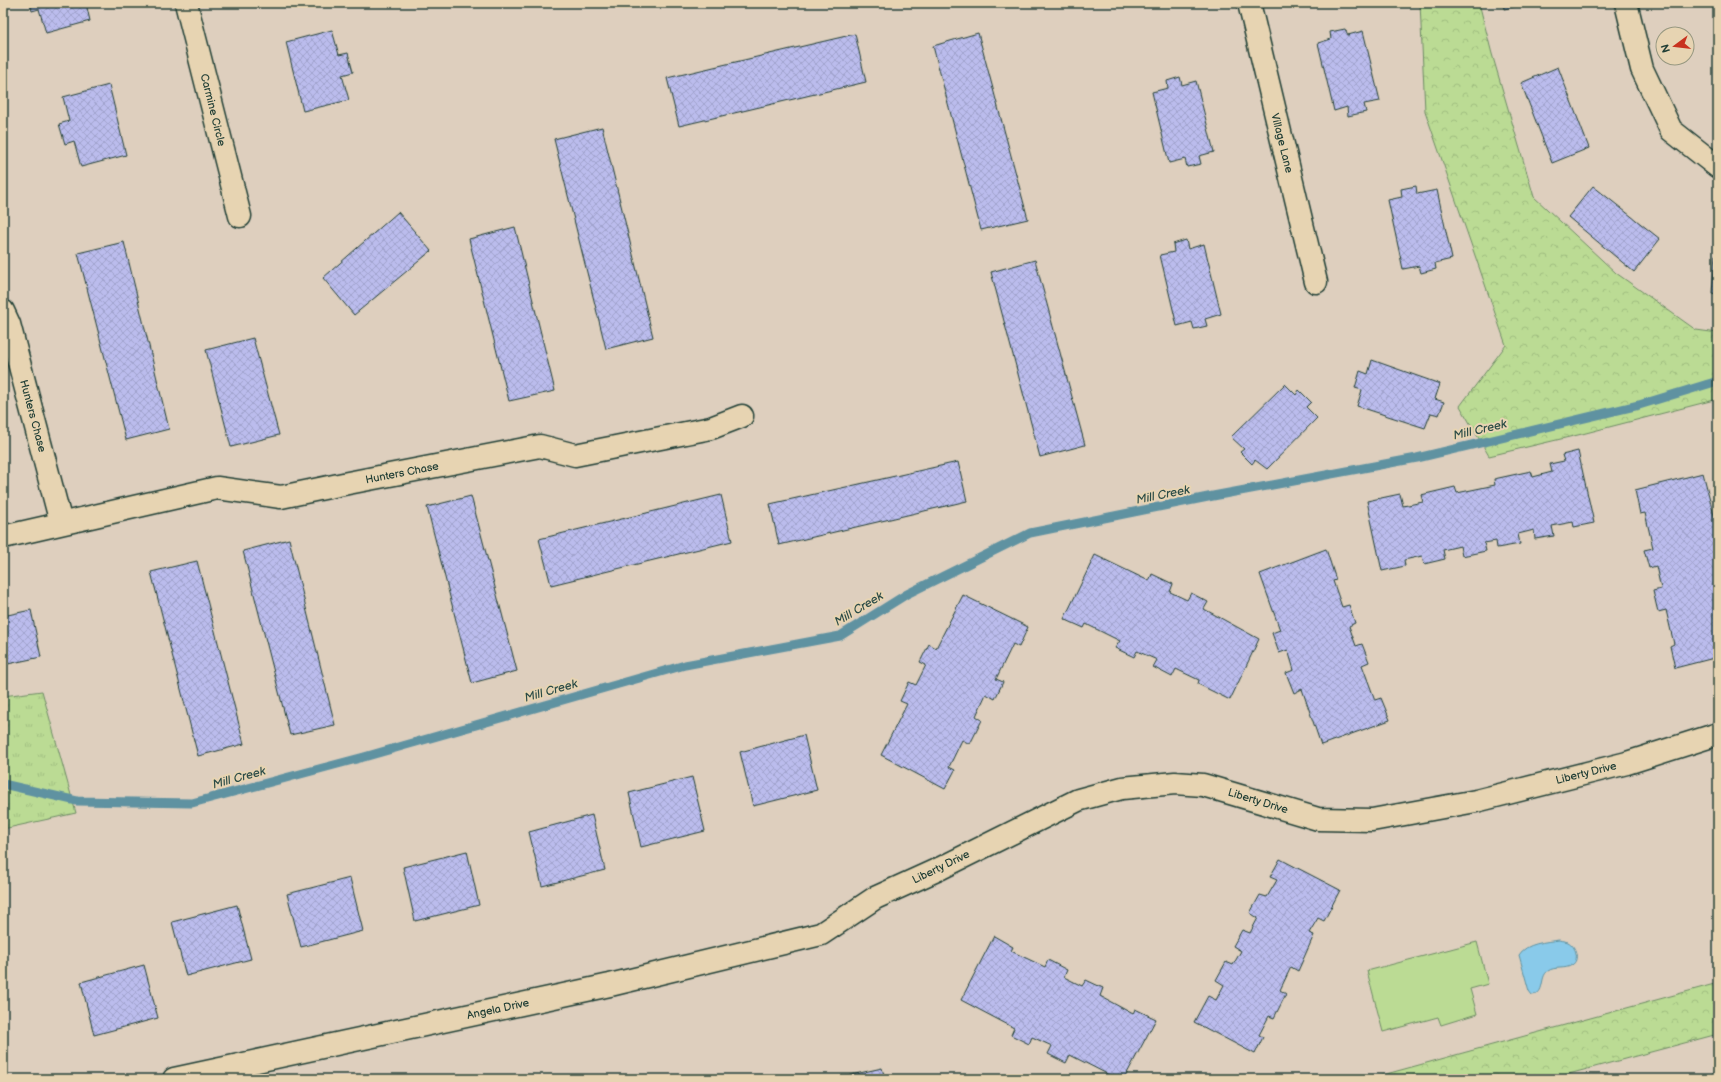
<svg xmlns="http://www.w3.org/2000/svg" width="1721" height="1082" font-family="'Balsamiq Sans',sans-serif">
<defs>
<pattern id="grass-tufts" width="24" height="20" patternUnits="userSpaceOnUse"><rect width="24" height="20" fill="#bbdb94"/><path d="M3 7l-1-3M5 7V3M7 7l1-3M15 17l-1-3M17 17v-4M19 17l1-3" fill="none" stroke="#a0bd80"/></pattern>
<pattern id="forest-crowns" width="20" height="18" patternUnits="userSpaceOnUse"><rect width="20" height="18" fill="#bbdb94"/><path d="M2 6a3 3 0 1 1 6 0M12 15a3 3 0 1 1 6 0" fill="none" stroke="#a0bd80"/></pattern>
<pattern id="building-cross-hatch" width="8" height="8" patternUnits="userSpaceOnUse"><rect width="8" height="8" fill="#bbbced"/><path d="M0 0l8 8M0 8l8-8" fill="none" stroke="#a0a2cc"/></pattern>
</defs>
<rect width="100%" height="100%" fill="#decfbe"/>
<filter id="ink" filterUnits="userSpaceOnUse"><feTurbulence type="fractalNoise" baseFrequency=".025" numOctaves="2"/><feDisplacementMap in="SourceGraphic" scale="8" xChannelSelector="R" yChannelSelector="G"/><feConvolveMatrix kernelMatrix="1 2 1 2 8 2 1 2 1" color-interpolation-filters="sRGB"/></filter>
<g filter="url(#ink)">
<path fill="url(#grass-tufts)" stroke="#6d8c64" d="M42,691L76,813L3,829V696Z"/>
<g fill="url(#forest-crowns)" stroke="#6d8c64">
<path d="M1420,3H1479L1492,54L1534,197L1616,273L1696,330L1718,333V399L1582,434L1489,456L1460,406L1506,345L1425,111Z"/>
<path d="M1718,983V1034L1550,1079H1368Z"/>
</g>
<path fill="#bbdb94" stroke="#6d8c64" d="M1477,942L1488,984L1470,989L1477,1014L1441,1025L1438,1017L1383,1032L1367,971Z"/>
<path fill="#89caea" stroke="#5f92a1" d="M1559,940C1562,941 1566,941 1568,942C1576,946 1580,960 1572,965C1565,970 1555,966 1548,971C1539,977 1546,994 1532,995L1529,991L1519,955C1526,943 1546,942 1559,940Z"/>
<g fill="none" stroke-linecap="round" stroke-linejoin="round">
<path stroke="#5f92a1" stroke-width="9" d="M3,784L77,801L192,803L364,757L685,665L840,636L907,594L1030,533L1213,496L1417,458L1639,405L1718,381"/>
</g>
<g fill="url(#building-cross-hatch)" stroke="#1f3d34">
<path d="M30,3H86L90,21L46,33L39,9L32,11Z"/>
<path d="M1503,3H1531L1504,9Z"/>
<path d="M1345,29L1348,35L1363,31L1380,101L1364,104L1366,112L1348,116L1347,107L1334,111L1318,43L1331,39L1330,32Z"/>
<path d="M332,30L339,55L348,53L353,72L342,75L349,100L303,111L286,42Z"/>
<path d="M978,33L1028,219L981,230L933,46Z"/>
<path d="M855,34L866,82L679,126L667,78Z"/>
<path d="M1558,67L1589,148L1552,163L1521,83Z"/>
<path d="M1180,77L1182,85L1196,81L1214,152L1199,156L1201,164L1187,167L1185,159L1169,163L1152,92L1168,88L1167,81Z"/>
<path d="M109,85L126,155L81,167L74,141L65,144L59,124L69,121L63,97Z"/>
<path d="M602,127L653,337L606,349L554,139Z"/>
<path d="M1416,186L1417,194L1437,190L1452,259L1435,263L1436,269L1421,273L1419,266L1403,269L1388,200L1402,197L1401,189Z"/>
<path d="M1593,186L1660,239L1634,272L1568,217Z"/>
<path d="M398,212L431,251L354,315L323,278Z"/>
<path d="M515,227L555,391L509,401L469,239Z"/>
<path d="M1186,240L1188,249L1204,244L1221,314L1205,319L1207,326L1194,329L1192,322L1177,326L1160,255L1174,252L1173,244Z"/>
<path d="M124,242L169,429L126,440L78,253Z"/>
<path d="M1715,255H1718V294L1712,293Z"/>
<path d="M1035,260L1085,445L1040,457L991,272Z"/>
<path d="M253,338L279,435L231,447L206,350Z"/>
<path d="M1372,360L1440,384L1435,399L1444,402L1439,415L1431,413L1425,428L1357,406L1362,390L1355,388L1360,371L1368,374Z"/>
<path d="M1285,384L1296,395L1299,390L1311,402L1306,407L1317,418L1267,469L1255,460L1252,464L1240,452L1244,449L1231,437Z"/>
<path d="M1578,451L1594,523L1574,527L1573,522L1552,526L1554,536L1535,539L1534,530L1518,534L1520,544L1497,548L1496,541L1484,543L1486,551L1462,556L1460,546L1443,550L1445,559L1424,564L1422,556L1404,560L1405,566L1382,571L1367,501L1400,494L1403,506L1423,502L1421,495L1455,487L1457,493L1495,485L1494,479L1531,471L1533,477L1552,472L1550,464L1564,461L1562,455Z"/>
<path d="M958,462L967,501L779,545L770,504Z"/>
<path d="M1703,473L1718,531V657L1675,668L1670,646L1674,644L1666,610L1658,612L1653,591L1661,589L1656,566L1649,568L1644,550L1653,548L1645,513L1640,514L1635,490Z"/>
<path d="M721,495L732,541L551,585L539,539Z"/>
<path d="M471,496L517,671L472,683L427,507Z"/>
<path d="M289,539L335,725L290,735L243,551Z"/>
<path d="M1326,549L1336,580L1333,581L1342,607L1349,605L1355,623L1349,626L1356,646L1362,644L1369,662L1362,665L1375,700L1381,698L1390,720L1321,745L1302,689L1294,693L1286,673L1294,670L1288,650L1279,653L1272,633L1280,630L1260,574Z"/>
<path d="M1095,555L1149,581L1152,574L1173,584L1170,592L1187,600L1191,593L1208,602L1204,609L1259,639L1230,700L1198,684L1199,680L1176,669L1172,677L1153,667L1157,660L1137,651L1134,657L1115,648L1120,641L1086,624L1084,628L1064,619Z"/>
<path d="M197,561L244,744L198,756L151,572Z"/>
<path d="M963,595L1028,627L1019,647L1013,644L996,679L1003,682L995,699L986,694L976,716L982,720L970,744L962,740L949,767L955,770L945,789L881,755L907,704L900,701L909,682L916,685L926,665L920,662L929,644L936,648Z"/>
<path d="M31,610L41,657L3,665V616Z"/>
<path d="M804,735L817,790L753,806L740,752Z"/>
<path d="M692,777L705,831L641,847L629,793Z"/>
<path d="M592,815L605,870L542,886L529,832Z"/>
<path d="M467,851L479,905L415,921L403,867Z"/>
<path d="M1280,859L1340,890L1324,921L1318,918L1309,933L1314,935L1298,971L1291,967L1280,990L1286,994L1274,1018L1269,1016L1259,1035L1263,1037L1255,1054L1194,1022L1208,996L1216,1000L1224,985L1216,980L1226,962L1233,965L1241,951L1233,946L1242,930L1250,933L1258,918L1250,913L1260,895L1267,897L1277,880L1270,877Z"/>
<path d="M350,878L363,931L301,947L287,894Z"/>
<path d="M237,905L251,959L186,976L172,922Z"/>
<path d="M994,936L1013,947L1011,951L1045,967L1048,960L1067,970L1064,977L1082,986L1086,980L1103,988L1100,996L1133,1014L1135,1009L1156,1019L1124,1079H1117L1070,1055L1066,1063L1048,1054L1052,1046L1032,1037L1029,1044L1011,1035L1014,1028L961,1000Z"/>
<path d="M144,965L158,1018L94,1035L81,982Z"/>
<path d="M882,1068L885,1079H833Z"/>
</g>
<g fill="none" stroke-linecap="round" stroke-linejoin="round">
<defs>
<g id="minor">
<path d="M186,3L240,216"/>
<path d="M1249,3L1316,282"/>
<path d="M1626,3L1642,69L1671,130L1718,167"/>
<path d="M3,311L9,324L61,523"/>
<path d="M3,537L217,488L281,497L348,483L540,446L575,455L711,428L742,416"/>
<path d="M174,1079L610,985L821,934L875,898L941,868L1078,800L1122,788L1175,783L1203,785L1318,819L1372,820L1476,801L1627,763L1718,734"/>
</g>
</defs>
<use href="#minor" stroke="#1f3d34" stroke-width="25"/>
<use href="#minor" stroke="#e7d4b2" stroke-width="22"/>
</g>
</g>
<g text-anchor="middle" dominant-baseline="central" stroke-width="4" stroke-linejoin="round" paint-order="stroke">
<g font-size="11" fill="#1f3d34" stroke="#e7d4b2">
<text transform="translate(213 110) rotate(76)">Carmine Circle</text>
<text transform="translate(1282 143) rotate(76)">Village Lane</text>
<text transform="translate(33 416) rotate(75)">Hunters Chase</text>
<text transform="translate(402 473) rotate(-11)">Hunters Chase</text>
<text transform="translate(1586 773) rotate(-14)">Liberty Drive</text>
<text transform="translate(1258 801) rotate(17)">Liberty Drive</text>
<text transform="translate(941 867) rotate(-26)">Liberty Drive</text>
<text transform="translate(498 1009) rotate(-12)">Angela Drive</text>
</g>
<g font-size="12" font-style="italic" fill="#2a4b46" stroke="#e7d4b2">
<text transform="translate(1480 430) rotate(-13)">Mill Creek</text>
<text transform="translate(1163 495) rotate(-11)">Mill Creek</text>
<text transform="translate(859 609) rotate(-31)">Mill Creek</text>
<text transform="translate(551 691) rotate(-16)">Mill Creek</text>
<text transform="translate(239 778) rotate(-15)">Mill Creek</text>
</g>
</g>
<rect width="1721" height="1082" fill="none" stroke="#e7d4b2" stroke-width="16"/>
<rect x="8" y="8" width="1705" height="1066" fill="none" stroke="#1f3d34" stroke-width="1.5" filter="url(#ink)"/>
<g transform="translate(1675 46) rotate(255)"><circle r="19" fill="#e7d4b2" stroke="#979880"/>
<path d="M0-3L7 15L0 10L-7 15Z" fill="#c8321e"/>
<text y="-6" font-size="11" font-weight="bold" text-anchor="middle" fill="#1f3d34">N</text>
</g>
</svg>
